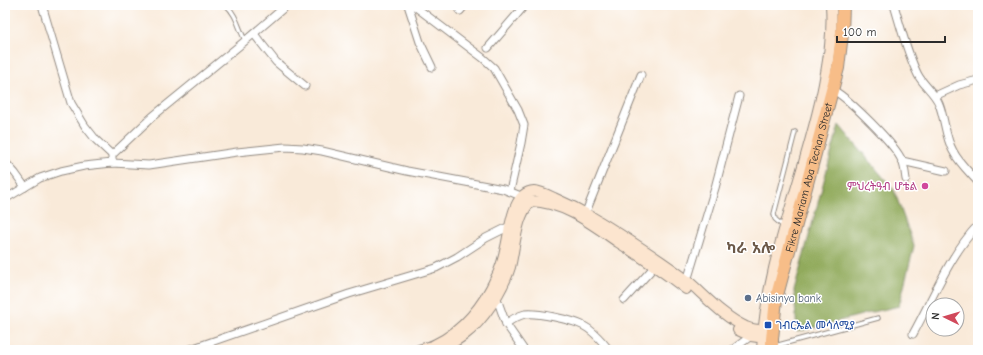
<svg xmlns="http://www.w3.org/2000/svg" width="983" height="355" font-family="'Comic Neue','Noto Sans Ethiopic',sans-serif">
<rect width="100%" height="100%" fill="#fff"/>
<filter id="ink" filterUnits="userSpaceOnUse"><feTurbulence type="fractalNoise" baseFrequency=".025" numOctaves="2"/><feDisplacementMap in="SourceGraphic" scale="8" xChannelSelector="R" yChannelSelector="G"/><feConvolveMatrix kernelMatrix="1 2 1 2 8 2 1 2 1" color-interpolation-filters="sRGB"/></filter>
<filter id="wash" filterUnits="userSpaceOnUse"><feTurbulence type="fractalNoise" baseFrequency=".012" numOctaves="4" result="noise"/><feDisplacementMap in="SourceGraphic" scale="16" xChannelSelector="R" yChannelSelector="G"/><feGaussianBlur stdDeviation="0.9" result="paint"/><feColorMatrix in="noise" values="0 0 0 0 0 0 0 0 0 0 0 0 0 0 0 0 0 1.4 0 .05"/><feComposite in="paint" operator="in"/></filter>
<g filter="url(#wash)">
<rect width="100%" height="100%" fill="#f9ead9"/>
<path fill="#91aa5c" stroke="#5e6a44" d="M839,125L894,190L914,246L899,306L873,312L797,332L794,291Z"/>
</g>
<g filter="url(#ink)">
<g fill="none" stroke-linecap="round" stroke-linejoin="round">
<defs>
<g id="lane">
<path d="M226,5C237,15 238,27 245,40"/>
<path d="M783,226L775,219L774,214L795,132"/>
<path d="M775,346L878,318"/>
</g>
<g id="street">
<path d="M42,5L71,103L85,126L96,140L112,155"/>
<path d="M408,5L420,42L432,67"/>
<path d="M413,5L483,58L494,68L518,110L524,125L521,143L510,191"/>
<path d="M894,5C901,28 907,53 918,75C924,86 935,93 939,104C945,119 945,137 953,151C959,163 970,173 978,182"/>
<path d="M460,11L465,5"/>
<path d="M254,34L276,62L305,86"/>
<path d="M488,48L525,5"/>
<path d="M833,90C848,98 896,145 902,161C905,167 905,174 906,179"/>
<path d="M935,96L959,85L978,80"/>
<path d="M902,161L946,171"/>
<path d="M5,162L15,173L25,187"/>
<path d="M112,163V155L152,117L245,41L287,5"/>
<path d="M5,199L40,178L61,171L84,166L112,163L149,165L237,152L285,147L303,148L322,151L407,171L503,189L526,198"/>
<path d="M586,212L641,75"/>
<path d="M687,281L715,188L739,96"/>
<path d="M496,296L506,324L524,350"/>
<path d="M624,300L655,266"/>
<path d="M506,324C512,319 517,316 525,314C536,312 572,320 582,325C593,330 602,341 609,350"/>
<path d="M913,334C933,298 949,256 978,225"/>
<path d="M188,350L349,294L436,268L457,257L486,238L510,226"/>
<path d="M732,350L751,336"/>
</g>
<g id="secondary">
<path d="M738,330L751,336L772,339"/>
<path d="M419,350C425,348 431,347 436,344C463,331 484,305 496,278C501,268 504,257 506,247C510,231 512,192 534,191C540,191 548,195 554,198C582,210 604,224 630,241C650,254 670,267 689,282C706,297 725,318 746,327C754,331 764,330 773,330"/>
<path d="M441,350C449,345 457,340 464,335C483,321 503,290 510,267C515,247 516,215 531,201C564,202 592,224 618,242C642,257 664,272 686,289"/>
<path d="M762,350C766,258 807,173 824,84C829,57 833,32 831,5"/>
</g>
<g id="primary">
<path id="s1" d="M772,350V339L776,299L838,68L842,34L843,5"/>
</g>
</defs>
<use href="#lane" stroke="#928a82" stroke-width="5.5"/>
<use href="#street" stroke="#928a82" stroke-width="9"/>
<use href="#secondary" stroke="#928a82" stroke-width="12"/>
<use href="#primary" stroke="#928a82" stroke-width="14"/>
<use href="#lane" stroke="#fff" stroke-width="3.5"/>
<use href="#street" stroke="#fff" stroke-width="7"/>
<use href="#secondary" stroke="#fce5cf" stroke-width="10"/>
<use href="#primary" stroke="#f7bd88" stroke-width="12"/>
</g>
</g>
<circle fill="#d1479c" stroke="#fff" stroke-width="1.5" cx="925" cy="186" r="4"/>
<circle fill="#5c6f8a" stroke="#fff" stroke-width="1.5" cx="748" cy="298" r="4"/>
<rect fill="#1a4fb4" stroke="#fff" stroke-width="1.5" x="764" y="321" width="8" height="8" rx="2"/>
<g text-anchor="middle" dominant-baseline="central" stroke-width="3" stroke-linejoin="round" paint-order="stroke">
<g font-size="11" fill="#2b2b2b" stroke="#fff">
<text stroke="none"><textPath href="#s1" startOffset="177">Fikre Mariam Aba Techan Street</textPath></text>
</g>
<g font-size="11" fill="#b23c85" stroke="#fff" text-anchor="end">
<text x="917" y="186">ምህረትዓብ ሆቴል</text>
</g>
<g font-size="11" fill="#4e5e75" stroke="#fff" text-anchor="start">
<text x="756" y="298">Abisinya bank</text>
</g>
<g font-size="11" fill="#164399" stroke="#fff" text-anchor="start">
<text x="776" y="325">ገብርኤል መሳለሚያ</text>
</g>
<g font-size="15" font-weight="bold" fill="#6b5847" stroke="#fff">
<text x="751" y="248">ካራ አሎ</text>
</g>
</g>
<rect width="983" height="355" fill="none" stroke="#fff" stroke-width="20"/>
<g transform="translate(945 317) rotate(275)"><circle r="19" fill="#ffffff" stroke="#aaaaaa"/>
<path d="M0-3L7 15L0 10L-7 15Z" fill="#d1495b"/>
<text y="-6" font-size="11" font-weight="bold" text-anchor="middle" fill="#2b2b2b">N</text>
</g>
<path d="M837 36v6h108v-6" fill="none" stroke="#2b2b2b" stroke-width="2"/>
<text x="843" y="36" font-size="12" fill="#2b2b2b" stroke="#ffffff" stroke-width="3" paint-order="stroke">100 m</text>
</svg>
